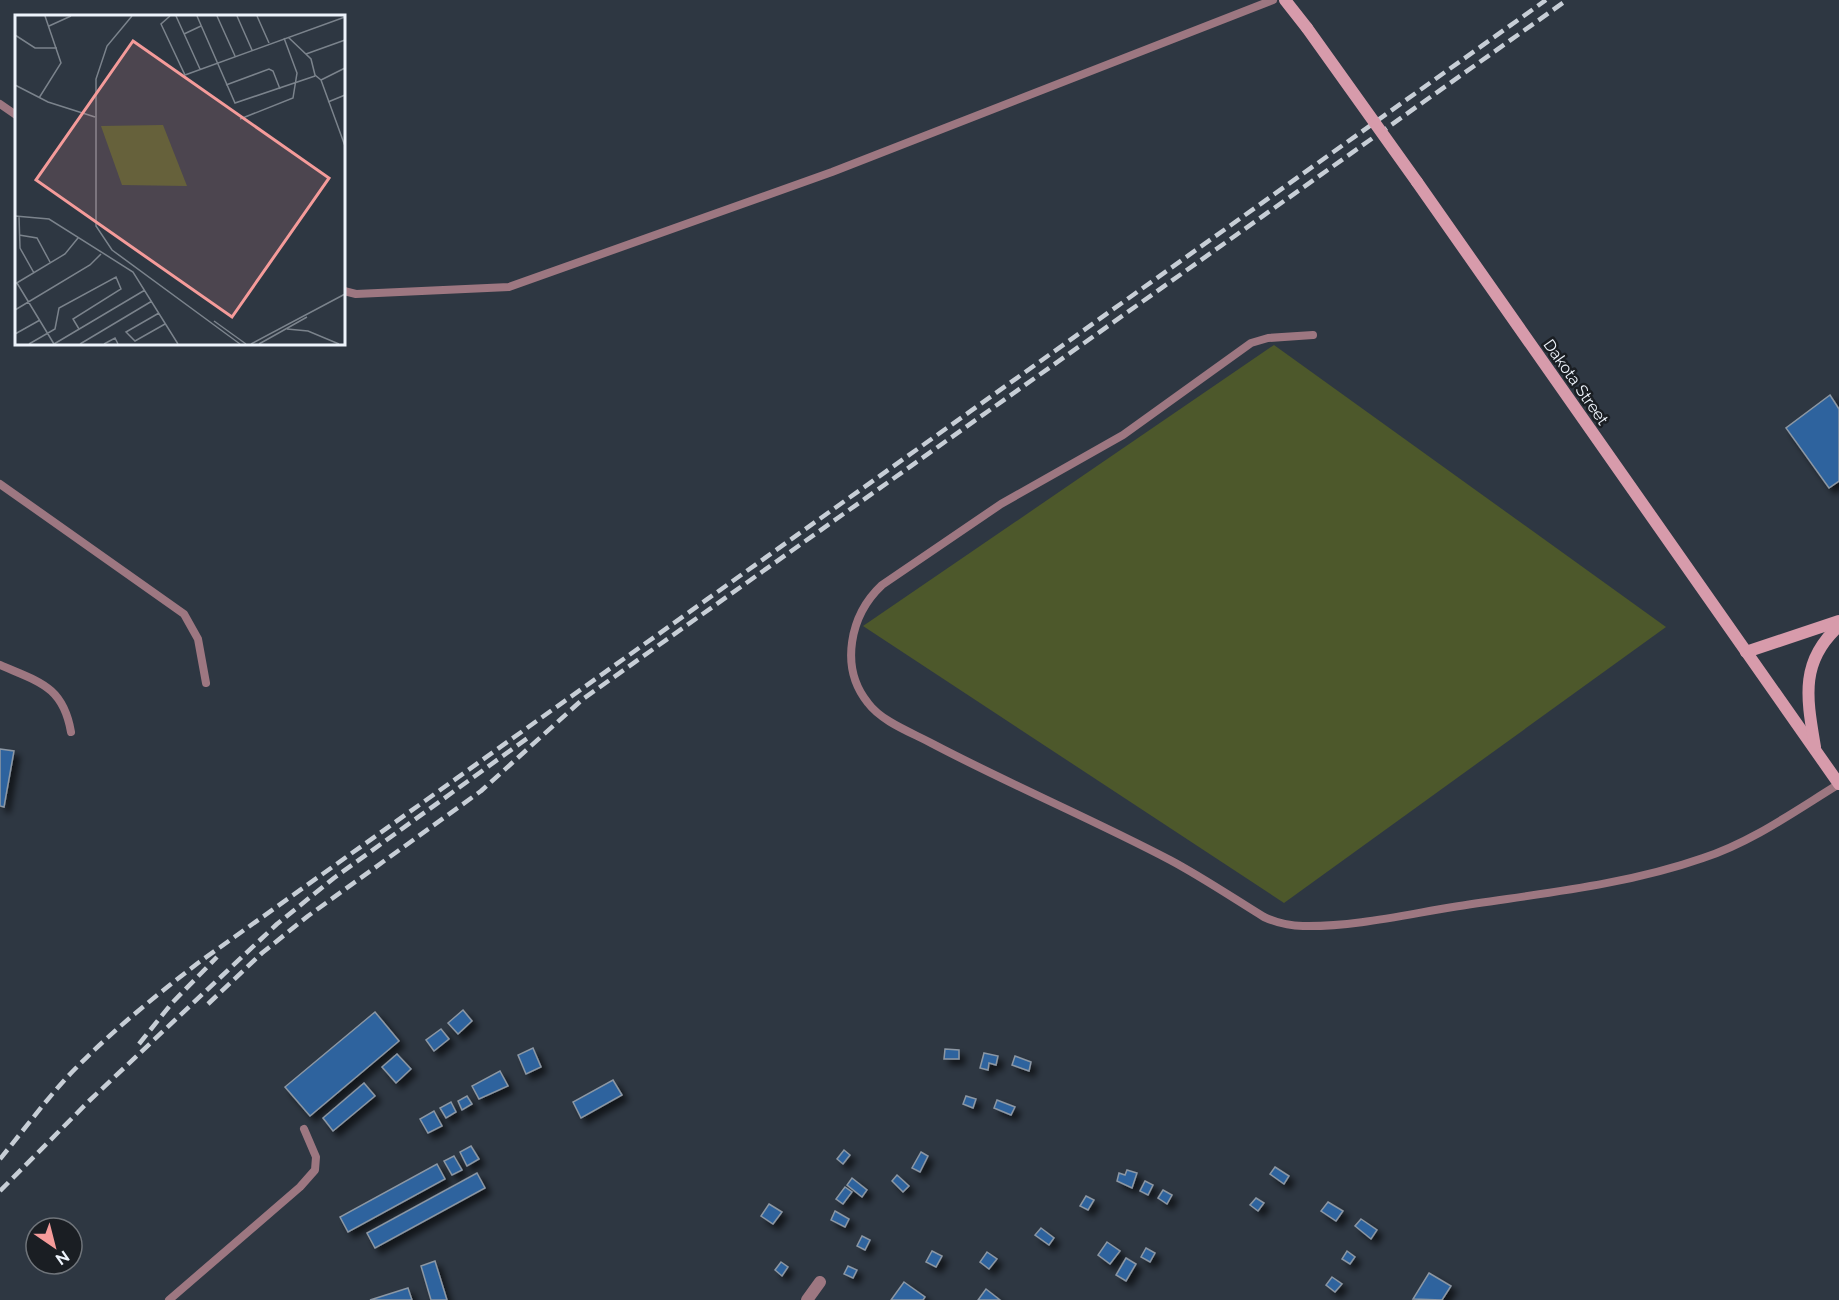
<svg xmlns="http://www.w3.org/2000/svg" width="1839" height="1300" font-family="Raleway,sans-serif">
<defs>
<filter id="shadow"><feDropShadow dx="5.5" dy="5.5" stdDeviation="3" flood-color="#0009"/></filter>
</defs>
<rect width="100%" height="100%" fill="#2e3742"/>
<path fill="#4d582b" d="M1274,345L1666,627L1284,903L863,626Z"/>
<g fill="#2d649e" stroke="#8c97a4" stroke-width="1.5" filter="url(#shadow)">
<path d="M1830,395L1839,409V481L1829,488L1786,428Z"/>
<path d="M0,749L14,751L4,807L0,806Z"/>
<path d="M463,1010L472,1021L458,1034L448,1023Z"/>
<path d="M375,1012L399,1041L310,1116L285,1087Z"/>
<path d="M441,1029L449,1039L434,1051L426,1040Z"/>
<path d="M533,1048L541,1067L526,1074L518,1055Z"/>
<path d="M945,1049L959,1050V1059H944Z"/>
<path d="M984,1053L998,1056L996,1065L989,1063L988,1070L980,1068Z"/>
<path d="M397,1054L411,1069L396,1083L382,1067Z"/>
<path d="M1015,1056L1031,1062L1029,1071L1012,1065Z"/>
<path d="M500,1071L508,1086L479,1099L472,1086Z"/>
<path d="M613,1080L622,1095L581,1118L573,1102Z"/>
<path d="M364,1083L375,1096L333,1131L323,1118Z"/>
<path d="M467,1096L472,1104L462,1110L458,1101Z"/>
<path d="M966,1096L976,1099L973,1108L963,1104Z"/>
<path d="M997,1100L1015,1107L1011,1115L994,1108Z"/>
<path d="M451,1102L456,1112L446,1118L440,1108Z"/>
<path d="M434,1111L442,1126L428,1133L420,1119Z"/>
<path d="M471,1146L479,1159L467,1166L460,1152Z"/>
<path d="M844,1150L850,1155L843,1164L837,1159Z"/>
<path d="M921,1152L928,1156L920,1172L912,1168Z"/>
<path d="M454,1156L462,1170L452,1175L444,1161Z"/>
<path d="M437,1164L445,1179L348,1232L340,1217Z"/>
<path d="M1275,1167L1289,1176L1284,1184L1270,1174Z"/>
<path d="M1127,1170L1137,1173L1132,1188L1117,1181L1119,1173L1125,1175Z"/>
<path d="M477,1173L485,1188L375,1248L367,1233Z"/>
<path d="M897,1175L909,1186L903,1192L892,1181Z"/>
<path d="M852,1178L867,1190L862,1197L847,1185Z"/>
<path d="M1145,1181L1153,1185L1148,1195L1140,1191Z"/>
<path d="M845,1187L852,1192L843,1204L836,1199Z"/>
<path d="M1163,1190L1172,1195L1167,1204L1158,1198Z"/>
<path d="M1086,1196L1094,1200L1088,1210L1080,1206Z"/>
<path d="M1256,1198L1264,1203L1258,1211L1250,1205Z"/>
<path d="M1328,1202L1343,1211L1336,1221L1321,1211Z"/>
<path d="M769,1204L782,1212L773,1224L761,1216Z"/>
<path d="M835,1211L849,1219L845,1227L831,1220Z"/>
<path d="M1361,1219L1377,1230L1371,1239L1355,1226Z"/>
<path d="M1041,1228L1054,1238L1049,1245L1035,1235Z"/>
<path d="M862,1236L870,1240L865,1250L857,1246Z"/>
<path d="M1107,1242L1120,1251L1110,1264L1098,1255Z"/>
<path d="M1146,1248L1155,1253L1150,1262L1141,1257Z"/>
<path d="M932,1251L942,1256L936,1267L926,1262Z"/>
<path d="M1347,1251L1355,1257L1350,1264L1342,1259Z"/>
<path d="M987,1252L997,1259L989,1269L980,1262Z"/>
<path d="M1126,1258L1136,1264L1126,1281L1116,1275Z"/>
<path d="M435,1261L447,1300H431L421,1266Z"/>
<path d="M781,1262L788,1267L782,1276L775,1270Z"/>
<path d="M848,1266L857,1270L853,1278L844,1274Z"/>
<path d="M1429,1273L1451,1286L1442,1300L1413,1299Z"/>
<path d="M1332,1277L1342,1284L1335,1292L1326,1285Z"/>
<path d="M904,1282L925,1297L923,1300H891Z"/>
<path d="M408,1288L412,1300H370Z"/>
<path d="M986,1289L1000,1300H978Z"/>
</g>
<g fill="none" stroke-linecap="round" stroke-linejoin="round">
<g stroke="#9d7781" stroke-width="8">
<path d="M0,104L16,115"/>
<path d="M344,291L356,294L509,287L832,172L1273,0"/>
<path d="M1313,335L1268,338L1251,343L1123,435L1001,504L882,585C850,615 839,667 868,703C882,722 913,733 933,744C1011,785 1092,819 1170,860C1202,877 1233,898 1264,917C1277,923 1289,926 1303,926C1352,927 1404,915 1453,907C1535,894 1623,886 1703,858C1752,842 1795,811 1839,784"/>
<path d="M0,484L184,614L198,639L206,683"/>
<path d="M0,665C39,682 63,686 71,732"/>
<path d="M169,1300L300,1187L315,1170L316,1157L304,1129"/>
</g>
<path stroke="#9d7781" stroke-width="12" d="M807,1300L820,1282"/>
<g stroke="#d79bab" stroke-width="12">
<path d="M1285,0L1307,28"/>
<path d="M1417,182L1839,784"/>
<path d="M1746,652L1839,621"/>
<path d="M1815,747C1807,699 1799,662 1839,626"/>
</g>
<g stroke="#c7ced6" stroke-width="4.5" stroke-dasharray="12 6" stroke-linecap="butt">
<path d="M208,1004L262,953L308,916L481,791L583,699L1567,0"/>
<path d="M139,1044L172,1003L217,957"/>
<path d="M0,1159C24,1130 47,1098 73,1071C112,1031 154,997 198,963L1546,0"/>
<path d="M0,1191L89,1101L277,924L334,878L529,737"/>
</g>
<path stroke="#d79bab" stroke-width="12" d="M1307,28L1417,182"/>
</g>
<g text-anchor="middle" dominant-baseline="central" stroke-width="5" stroke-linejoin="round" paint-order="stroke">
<g font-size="16" fill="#eef4fc" stroke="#1a1e23">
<text transform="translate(1576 382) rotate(55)">Dakota Street</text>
</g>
</g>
<g transform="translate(15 15)">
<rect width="330" height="330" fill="#2e3742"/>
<path d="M148,110L172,171L107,170L86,111Z" fill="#4d582b"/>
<path fill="none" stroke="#7b838c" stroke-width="1.5" d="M117,1L92,31L81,64V211L97,235L225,329M155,1L146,9L170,60L330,2M161,1L185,54M182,1L220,88L300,61M202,1L220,41M222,1L237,35M242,1L254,28M34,11L56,1M169,19L186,11M0,20L20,33H42M273,22L296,44L300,60L306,65M291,39L330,25M306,65L330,131M306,65L330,53M0,70L33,87L80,102M211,70L254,54L258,56L265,74M24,83L46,48L30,1M313,87L330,80M225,104L278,83L282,58L269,23M0,201L34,204L118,257L163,329M4,201L5,233L19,258M4,220L22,223L35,247M2,268L39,329M0,269L50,239L63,223M0,295L75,250L86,239M144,298L111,317L120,326L150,309M199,306L231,329M272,314L293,316L324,329M0,319L25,305M14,329L40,314L44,293L101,262L106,274L58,304L64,314M39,329L130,275M65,329L137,286M89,329L100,323L103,329M236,329L330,279M244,329L292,302"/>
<path fill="#f59b9a" fill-opacity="0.15" stroke="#f59b9a" stroke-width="3" d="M118,26L314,163L217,302L21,165Z"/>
<rect width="330" height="330" fill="none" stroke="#eef4fc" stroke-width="3"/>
</g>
<g transform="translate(54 1246) rotate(145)"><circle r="28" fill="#1a1e23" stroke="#6f747a" stroke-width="1.5"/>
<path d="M0-4.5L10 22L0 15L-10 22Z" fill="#f59b9a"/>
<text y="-9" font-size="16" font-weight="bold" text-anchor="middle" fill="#eef4fc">N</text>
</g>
</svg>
